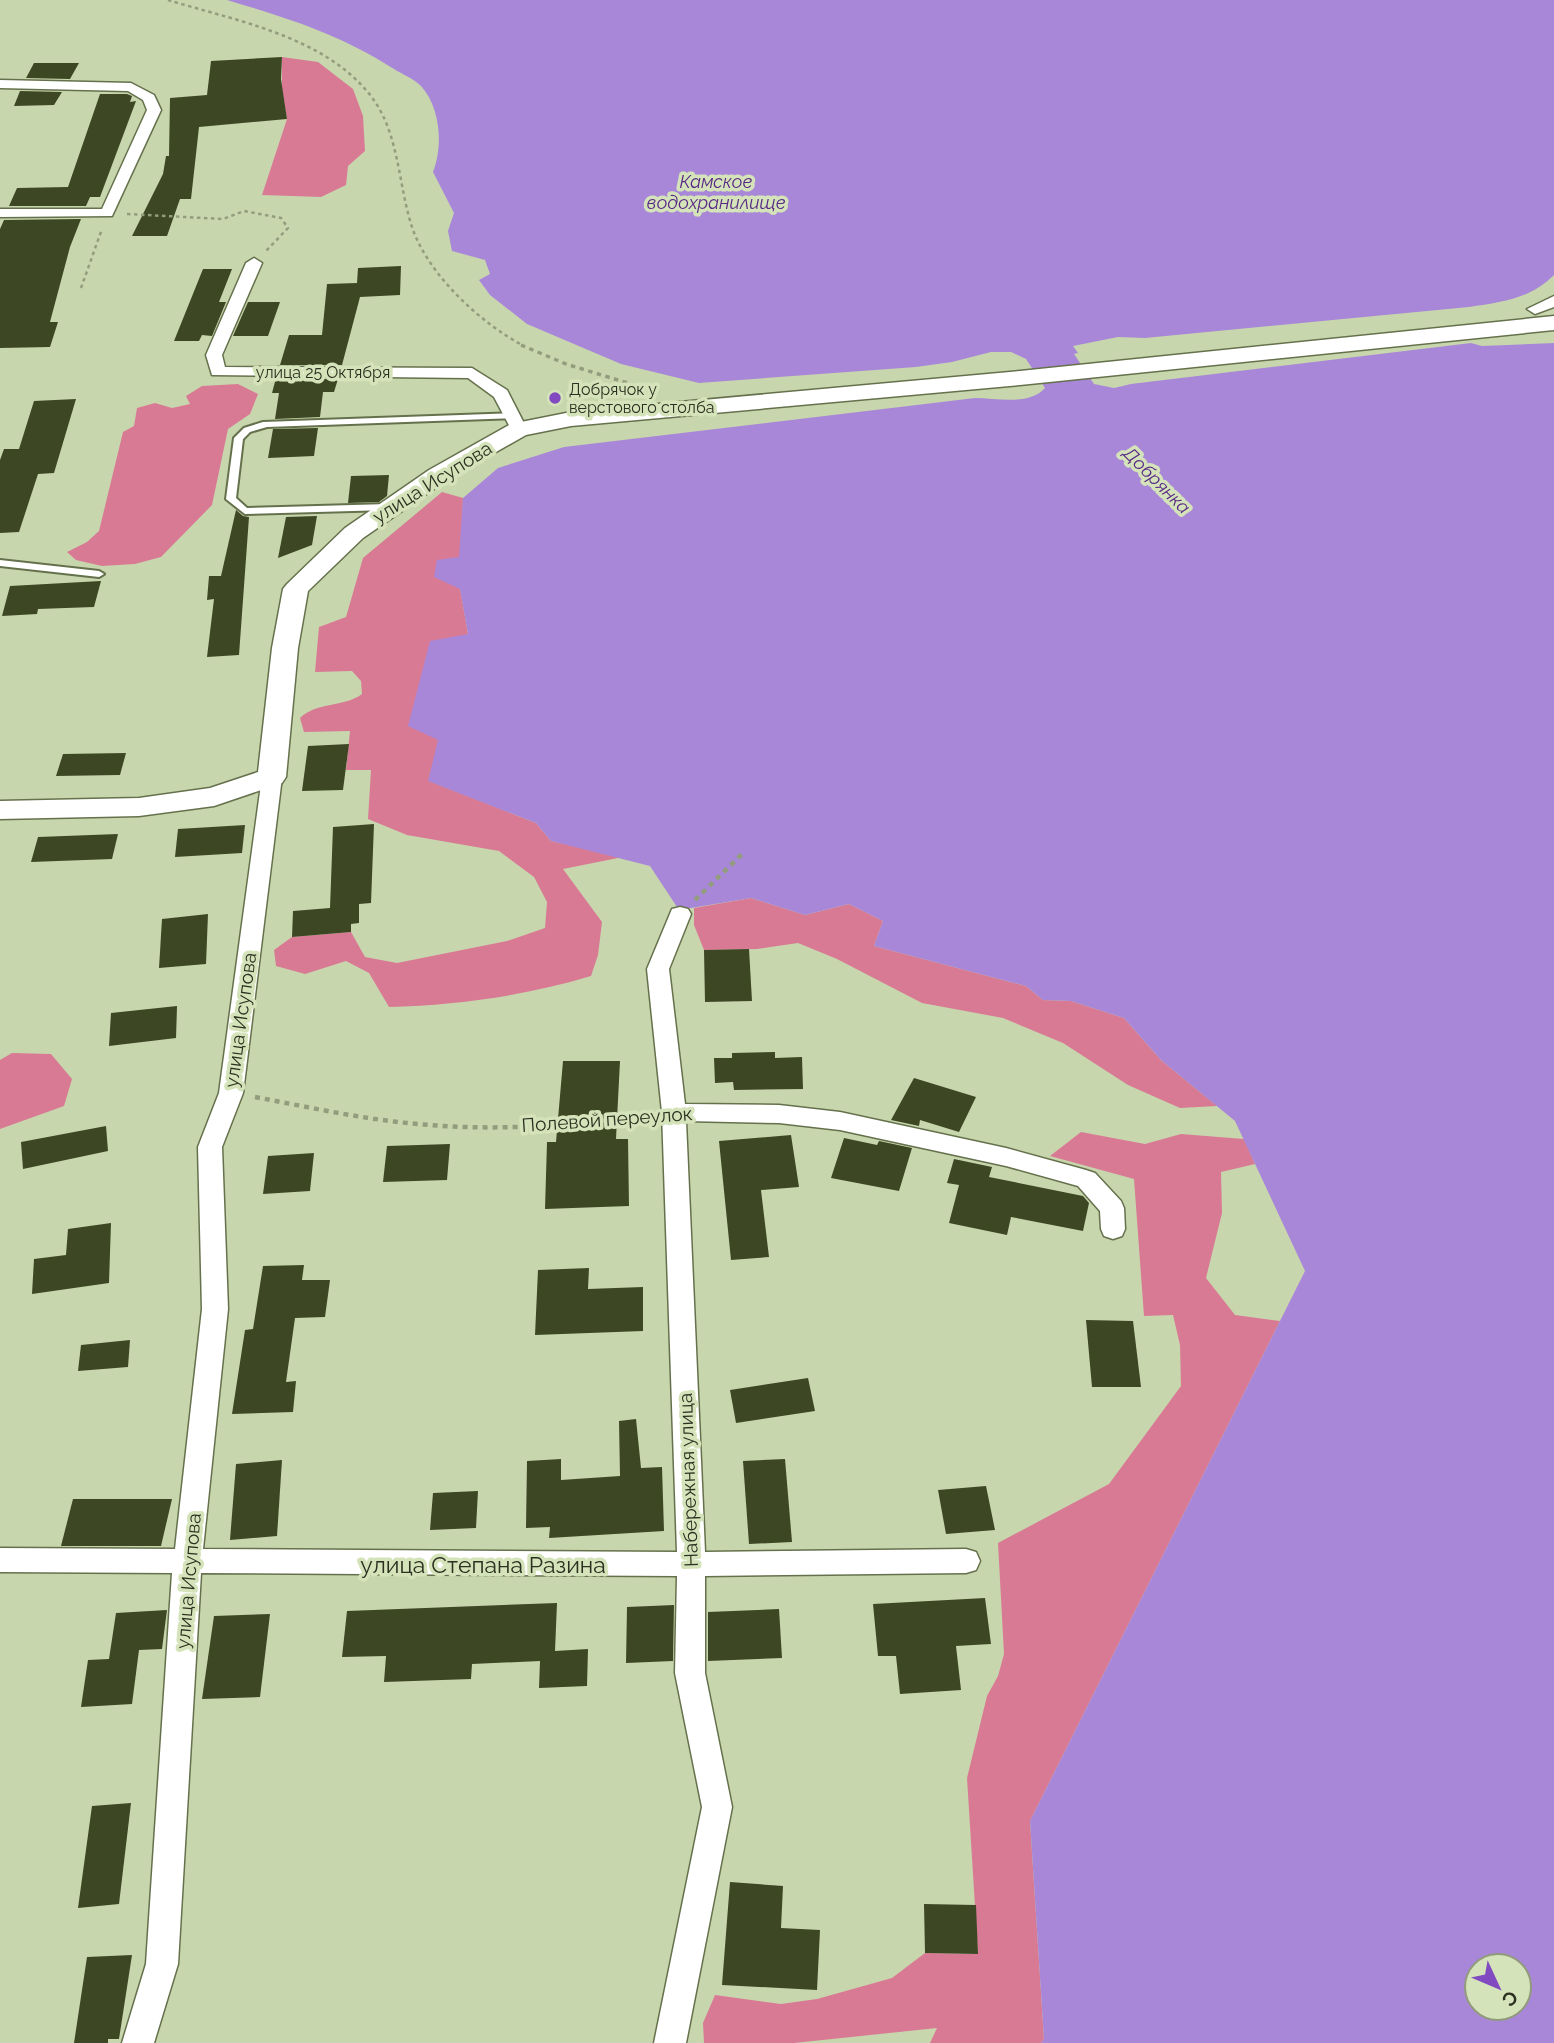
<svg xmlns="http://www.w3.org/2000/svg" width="1554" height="2043" font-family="Raleway,sans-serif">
<rect width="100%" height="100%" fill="#c8d6ad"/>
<g fill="#d97a95">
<path d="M282,57L318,62L353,89L363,116L365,151L348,166L346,185L321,197L262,195L287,119L282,88Z"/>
<path d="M238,384L258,394L250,414L228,429L212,505L161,557L135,564L102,566L76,560L67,552L87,542L99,531L123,432L134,426L137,408L155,403L172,408L190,404L186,396L202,386Z"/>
<path d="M442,492L463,498L460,588L468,634L429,781L536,823L551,841L623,857L563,869L602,922L598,955L591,976C524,996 459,1005 389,1007L369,973L346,961L305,974L276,966L274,950L292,937L351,932L365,957L397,963L507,941L545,928L547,902L534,877L499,851L407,835L368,819L371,770H346L350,731L304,732L300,718C318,701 343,708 362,694L361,681L352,671L315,672L319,627L346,617L363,558Z"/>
<path d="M751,898L805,915L849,904L883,921L874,946L1026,986L1043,1000L1071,1001L1124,1018L1161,1060L1217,1106L1180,1108L1128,1085L1063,1043L1003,1018L922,1003L837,959L798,943L757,949L704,950L694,925V908Z"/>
<path d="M12,1053L51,1054L72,1079L64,1106L0,1129V1060Z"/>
<path d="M1081,1132L1145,1144L1181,1134L1244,1139L1255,1164L1221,1172L1222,1213L1206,1278L1235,1315L1280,1321L1030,1821L1044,2039L1041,2043H930L937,2028L794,2043H704L703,2023L715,1995L781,2004L817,1999L892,1978L925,1953L978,1954L967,1778L987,1696L998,1676L1004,1654L998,1543L1109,1484L1181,1386L1180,1345L1173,1315L1144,1316L1134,1179L1050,1156Z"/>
</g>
<path fill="#a987d8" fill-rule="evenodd" d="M227,0H1554V275C1530,299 1502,302 1469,307L1145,338L1118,337L1073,346L1078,353L1074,354L1094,384L1114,388L1131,384L1471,343L1482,346L1554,343V2043H1041L1044,2039L1030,1821L1305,1271L1235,1121L1161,1060L1124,1018L1071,1001L1043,1000L1026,986L874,946L883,921L849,904L805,915L751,898L679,910L650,866L551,841L536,823L428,781L438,740L408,726L430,641L468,634L460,589L434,577L437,560L459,557L463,498L498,468L564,447L975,398C997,398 1029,406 1045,388L1026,359L1011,352H991L952,362L916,367L699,383L621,364L527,324L490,295L479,280L490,274L485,260L452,251L448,231L454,213L433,172C443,147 441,108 421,86C414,79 402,74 394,69C340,34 287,18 227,0ZM1477,1966H1519V2008H1477Z"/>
<g fill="#3d4724">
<path d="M282,57L281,79L287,119L199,127L191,199H180L167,236H132L163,174L166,156H169L170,98L207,95L211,61Z"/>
<path d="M34,63H79L70,79L26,78Z"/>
<path d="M20,91L62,92L54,105L14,106Z"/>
<path d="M100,94H127L132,96L130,102L136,101L100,197H90L86,206H9L17,188L68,187Z"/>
<path d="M81,219L70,247L50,322H58L50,347L0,348V229L4,220Z"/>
<path d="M401,266L400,295L360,297L342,365H280L289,335H322L327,284L357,283L358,268Z"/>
<path d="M203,269H232L219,302H226L212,336L202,335L199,341H174Z"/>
<path d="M248,302H280L268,336H233Z"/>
<path d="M276,378L338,379L334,392H323L320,417L275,419L279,393H272Z"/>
<path d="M76,399L54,473L38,474L19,532L0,533V460L4,449H19L34,401Z"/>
<path d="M318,428L314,456L268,458L273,429Z"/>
<path d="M389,475L387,496L379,502L348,503L351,476Z"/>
<path d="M236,510L243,516L249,517L239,655L207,657L214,599L207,600L209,576H221Z"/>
<path d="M317,516L312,545L278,558L286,517Z"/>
<path d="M101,581L94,607L38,609L37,614L2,616L10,586Z"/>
<path d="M349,744L343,790L302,791L308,746Z"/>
<path d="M126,753L120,775L56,776L63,754Z"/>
<path d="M374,824L371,903L359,904V923L351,924V932L292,937L293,911L330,908L333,827Z"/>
<path d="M245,825L242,853L175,857L178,829Z"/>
<path d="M118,834L112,859L31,862L38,837Z"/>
<path d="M208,914L206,964L159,968L162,919Z"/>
<path d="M749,949L752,1001L705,1002L704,950Z"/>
<path d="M177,1006L176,1038L109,1046L111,1013Z"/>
<path d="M775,1052V1058L802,1057L803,1089L734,1090L733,1082L715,1083L714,1058H732V1053Z"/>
<path d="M563,1061H620L616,1139H628L629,1206L545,1209L547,1142H556Z"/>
<path d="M914,1078L976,1097L959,1132L920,1120L919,1126L891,1120Z"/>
<path d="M106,1126L108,1151L23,1169L21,1142Z"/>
<path d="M791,1135L799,1187L761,1190L769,1257L731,1260L719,1141Z"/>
<path d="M844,1138L877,1145L879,1141L912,1148L899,1191L831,1178Z"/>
<path d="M450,1144L447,1180L383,1182L387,1146Z"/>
<path d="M314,1153L310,1191L263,1194L268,1156Z"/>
<path d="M954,1159L992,1167L989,1177L1083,1196L1089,1203L1083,1231L1011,1217L1007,1235L949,1223L959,1185L947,1183Z"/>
<path d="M111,1223L109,1283L32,1294L34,1259L66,1255L68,1229Z"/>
<path d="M304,1265L302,1280H330L325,1317L295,1318L286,1382L296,1381L293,1412L232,1414L245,1330L253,1329L263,1266Z"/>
<path d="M589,1268L588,1289L643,1287V1331L535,1335L538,1270Z"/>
<path d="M1086,1320L1133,1321L1141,1387H1092Z"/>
<path d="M130,1340L128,1367L78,1371L81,1345Z"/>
<path d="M808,1378L815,1411L736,1423L730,1390Z"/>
<path d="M636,1419L641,1468L662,1467L664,1531L549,1538L550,1527L526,1528L527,1461L561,1459V1480L620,1476L619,1421Z"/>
<path d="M785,1459L792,1542L749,1544L743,1461Z"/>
<path d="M282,1460L277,1536L230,1540L236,1464Z"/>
<path d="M986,1486L995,1530L946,1534L938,1490Z"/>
<path d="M478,1491L476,1528L430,1530L433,1493Z"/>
<path d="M73,1499H172L161,1546H61Z"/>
<path d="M985,1598L991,1644L956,1646L961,1690L900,1694L896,1656H878L873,1604Z"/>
<path d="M557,1603L555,1651L588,1649L587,1686L539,1688L540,1661L472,1664L471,1679L384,1682L386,1656L342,1657L347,1611Z"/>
<path d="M674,1605L673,1661L626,1663L627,1607Z"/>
<path d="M779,1609L782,1658L708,1661V1612Z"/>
<path d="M167,1610L162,1649L139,1650L132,1704L81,1707L88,1660L109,1659L116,1613Z"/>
<path d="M270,1614L260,1697L202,1699L214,1616Z"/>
<path d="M131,1803L119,1904L78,1908L92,1806Z"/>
<path d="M730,1882L783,1886L781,1928L820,1930L817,1990L722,1985Z"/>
<path d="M924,1904L976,1905L978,1954L925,1953Z"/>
<path d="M132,1955L119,2039H108V2043H74L87,1957Z"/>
</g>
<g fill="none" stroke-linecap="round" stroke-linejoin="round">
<defs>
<g id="lane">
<path d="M514,413L517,414V418L267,427L250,432L243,439L236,498L247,508L389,504L394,507L389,510L245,514L226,499L234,438L244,428L263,422Z"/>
<path d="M0,560L99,571L104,574L99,577L0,566Z"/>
</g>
<g id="street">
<path d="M0,80L131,83L154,95L161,110L112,216L0,217V209H102L147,110L143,100L128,91L0,88Z"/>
<path d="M254,258L262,263L222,355L225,367L472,368L507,390L527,429L519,434L513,433L494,397L468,378L212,375L206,355L246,263Z"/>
<path d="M1554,296V307L1535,314L1527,309Z"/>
<path d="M272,771L279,772L282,777L243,1093L222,1147L228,1309L203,1549L677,1552L662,1112L647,969L672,909L680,907L688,909L691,914L669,969L685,1104L779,1105L840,1112L1006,1148L1086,1170L1095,1173L1121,1201L1124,1208L1125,1229L1122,1236L1113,1239L1104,1236L1101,1229L1100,1211L1078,1186L1006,1166L840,1130L779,1123L686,1121L705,1552L966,1549L976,1552L980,1561L976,1570L966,1573L705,1576V1673L732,1807L686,2043H654L702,1807L675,1673L677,1576L201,1573L178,1964L154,2043H122L146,1964L172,1573L0,1572V1548L175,1549L202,1309L198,1147L219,1093L262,777L265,772Z"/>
</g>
<path id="secondary" d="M1554,316V330L1020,385L571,426L526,435L447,480L363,538L308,591L298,648L286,777L282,783L214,806L139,816L0,819V801L139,798L210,788L258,772L272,648L283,589L287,584L345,528L429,470L511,424L571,412L1020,371Z"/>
</defs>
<use href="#lane" stroke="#65714c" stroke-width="4"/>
<use href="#street" stroke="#65714c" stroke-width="3"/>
<use href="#secondary" stroke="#65714c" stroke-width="3"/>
<g stroke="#929d7d" stroke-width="2.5" stroke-dasharray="3.5 3.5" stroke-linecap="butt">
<path d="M168,0C233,20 318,35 365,89C399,126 397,178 411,224C426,273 480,323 524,346"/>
<path d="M127,214L223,219L244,211L281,218L288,228L265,252"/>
<path d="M81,288L102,229"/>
</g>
<path stroke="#929d7d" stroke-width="3.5" stroke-dasharray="4.5 4.5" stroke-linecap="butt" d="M521,345L566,364L647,389"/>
<g stroke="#929d7d" stroke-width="4.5" stroke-dasharray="5 5" stroke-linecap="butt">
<path d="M695,900L742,854"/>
<path d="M255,1097C313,1108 371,1121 430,1125C503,1131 576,1125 649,1115"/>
</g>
<use href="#lane" fill="#fff" fill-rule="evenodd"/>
<use href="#street" fill="#fff" fill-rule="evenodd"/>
<use href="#secondary" fill="#fff" fill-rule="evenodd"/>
</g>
<circle fill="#824ac0" stroke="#d5e3ba" stroke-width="2.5" cx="555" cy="398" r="7"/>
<g text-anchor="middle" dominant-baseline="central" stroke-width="7" stroke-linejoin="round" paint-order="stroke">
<g font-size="16" fill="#2b3020" stroke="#d5e3ba">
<text x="323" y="372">улица 25 Октября</text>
</g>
<g font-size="16" fill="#2b3020" stroke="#d5e3ba" text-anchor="start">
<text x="569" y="389">Добрячок у<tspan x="569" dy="18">верстового столба</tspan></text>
</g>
<g font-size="18" font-style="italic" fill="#562685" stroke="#d5e3ba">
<text x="716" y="181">Камское<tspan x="716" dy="21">водохранилище</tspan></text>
<text transform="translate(1157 480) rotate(45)">Добрянка</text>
</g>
<g font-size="19" fill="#2b3020" stroke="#d5e3ba">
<text transform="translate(432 482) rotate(-32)">улица Исупова</text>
<text transform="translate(240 1020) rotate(-82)">улица Исупова</text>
<text transform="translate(607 1119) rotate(-4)">Полевой переулок</text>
<text transform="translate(688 1480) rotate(-92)">Набережная улица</text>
<text transform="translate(188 1581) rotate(-85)">улица Исупова</text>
</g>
<g font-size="23" fill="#2b3020" stroke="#d5e3ba">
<text x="483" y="1564">улица Степана Разина</text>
</g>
</g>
<g transform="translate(1498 1987) rotate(134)"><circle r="33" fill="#d5e3ba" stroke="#919b7c" stroke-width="2"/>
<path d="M0-5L12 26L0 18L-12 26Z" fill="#824ac0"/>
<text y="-10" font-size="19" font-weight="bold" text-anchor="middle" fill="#2b3020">С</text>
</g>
</svg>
